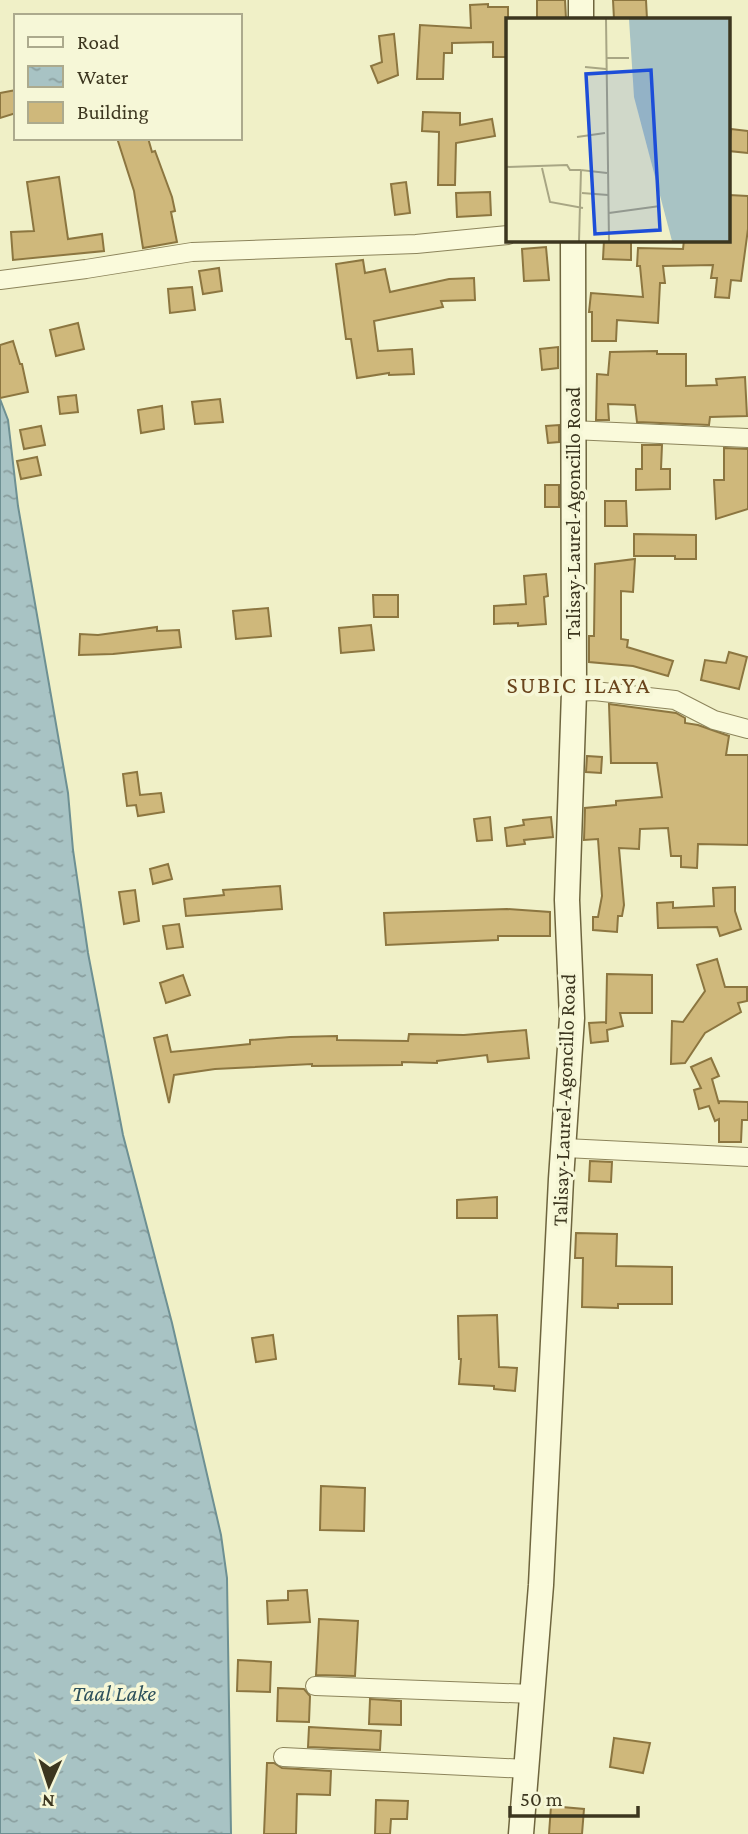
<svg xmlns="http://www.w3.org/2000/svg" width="748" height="1834" font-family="'Crimson Pro',serif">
<defs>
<pattern id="water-ripples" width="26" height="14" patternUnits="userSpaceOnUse" patternTransform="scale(1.75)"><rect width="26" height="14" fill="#a8c3c4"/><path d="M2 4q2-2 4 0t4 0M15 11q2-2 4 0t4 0" fill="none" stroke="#8a9f9f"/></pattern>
</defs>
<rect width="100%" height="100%" fill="#f0f0c7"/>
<path fill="url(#water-ripples)" stroke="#6e9093" stroke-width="2" d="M0,399L8,420L18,506L68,793L73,850L88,953L123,1135L172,1323L221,1535L227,1578L231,1834H0Z"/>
<g fill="#cfb87b" stroke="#8c7640" stroke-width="2">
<path d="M537,0H565L566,19H537Z"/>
<path d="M613,0H646L647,19H614Z"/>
<path d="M488,4V7H508V57H493V42L452,43V53H444L443,79H417L420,25L471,28L470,5Z"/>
<path d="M394,34L398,75L378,83L371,66L382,62L379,36Z"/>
<path d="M16,90V113L0,118V93Z"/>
<path d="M423,112L460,113V125L492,119L495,136L456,143L455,185H438L439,132L422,131Z"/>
<path d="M731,129L748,131V153L729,151Z"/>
<path d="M117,138H148L152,152L155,151L172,197L175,211L171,212L177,242L143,248L134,191Z"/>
<path d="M59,177L68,239L102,234L104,251L13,260L11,232L34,231L27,182Z"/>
<path d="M406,182L410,213L395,215L391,184Z"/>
<path d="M490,192L491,215L457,217L456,193Z"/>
<path d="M729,195L748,196V229L741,281L731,280L729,298L715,297L717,278H711L713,265L663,266L665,283H660L658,323L617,320L616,341H592V312H589L591,293L643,297L640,266H637L638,248L683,249L684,240H729Z"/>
<path d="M604,240H631V260L603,259Z"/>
<path d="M546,247L549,280L524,281L522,249Z"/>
<path d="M363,260L365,273L385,269L390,292L449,279L474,278L475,300L441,301L443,307L374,321L378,351L412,349L414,374L389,375V373L357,378L351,339H346L336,264Z"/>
<path d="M219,268L222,291L203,294L199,271Z"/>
<path d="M192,287L195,310L170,313L168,289Z"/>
<path d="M78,323L84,349L56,356L50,330Z"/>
<path d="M13,341L20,364H22L28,392L0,398V345Z"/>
<path d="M558,347V368L542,370L540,349Z"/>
<path d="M657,351V354H686V386L717,385L716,379L745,377L747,416L710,417L709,425L637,422L635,405L608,404L609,420H596L597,374L608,375L610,352Z"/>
<path d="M76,395L78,412L60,414L58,397Z"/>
<path d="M220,399L223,422L195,424L192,402Z"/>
<path d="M162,406L164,429L141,433L138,410Z"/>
<path d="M559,425V442L548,443L546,426Z"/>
<path d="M41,426L45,445L24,449L20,430Z"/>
<path d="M642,445H662L661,469H670V489L636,490V469H642Z"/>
<path d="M724,448L748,449V509L716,519L714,480H724Z"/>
<path d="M37,457L41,475L21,479L17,461Z"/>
<rect x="545" y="485" width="14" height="22"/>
<path d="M605,501H626L627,526H605Z"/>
<path d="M634,534L696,535V559H675V556H634Z"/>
<path d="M635,559L633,592L621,591V639L628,640L627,647L673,661L668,676L633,666L589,662V636H594L595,564Z"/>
<path d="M546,574L548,596L544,597L546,624L518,626V623L494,624V606L526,604L524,576Z"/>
<path d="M373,595H398V617H374Z"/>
<path d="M268,608L271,636L236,639L233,611Z"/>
<path d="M371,625L374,650L341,653L339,628Z"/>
<path d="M157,627V631L179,630L181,647L113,654L79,655L80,634L98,635Z"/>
<path d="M729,652L747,657L739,689L701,680L705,660L726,663Z"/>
<path d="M609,704L676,713L685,718V723L698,725L729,736L726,755H748V845L698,844L697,868L681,867V856H671L668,828L640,829L639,849L619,848L624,905L622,916H618L617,932L593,930V917H598L602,896L598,839L584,840L585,808L616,805V801L662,797L657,763H611Z"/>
<path d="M587,756L602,757L601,773L586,772Z"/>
<path d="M137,772L140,795L161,793L164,812L138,816L136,805L127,806L123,774Z"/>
<path d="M490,817L492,840L477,841L474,819Z"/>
<path d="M551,817L553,837L524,840L525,844L507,846L505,828L524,825L523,820Z"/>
<path d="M168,864L172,879L153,884L150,869Z"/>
<path d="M280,886L282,909L186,916L184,899L224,895L223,890Z"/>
<path d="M735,887V911L741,929L720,936L717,927L658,928L657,903L673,902V908L714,906L713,888Z"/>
<path d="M135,890L139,921L124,924L119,892Z"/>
<path d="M507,909L550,912V936H498V940L386,945L384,913Z"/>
<path d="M179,924L183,947L167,949L163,926Z"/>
<path d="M717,959L725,987H747V1001L738,1003L741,1012L705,1033L685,1063L671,1064L672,1021L683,1022L705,991L697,965Z"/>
<path d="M607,974L652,975V1013H620L623,1026L607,1030L608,1041L591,1043L589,1023L606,1022V1024Z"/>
<path d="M183,975L190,995L166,1003L160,983Z"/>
<path d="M526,1030L529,1058L488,1062L487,1055L437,1061V1063L402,1062V1065L312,1066V1064L215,1069L174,1075L169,1103L154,1038L167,1035L171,1052L250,1044V1040L290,1037L337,1036V1040L408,1041L409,1034L464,1035Z"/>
<path d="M711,1058L719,1076L712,1079L719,1104V1101L748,1102V1120H742L741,1142H719V1119L715,1121L709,1106L699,1109L694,1090L701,1088L691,1067Z"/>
<path d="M590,1161L612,1162L611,1182L589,1181Z"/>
<path d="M497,1197V1218H457V1200Z"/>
<path d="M576,1233L617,1234L616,1266L672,1267V1304H618V1308L582,1307L583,1258H575Z"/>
<path d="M497,1315L499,1367L517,1368L515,1391L494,1389V1386L459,1384L461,1359H459L458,1316Z"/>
<path d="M273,1335L276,1359L256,1362L252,1338Z"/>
<path d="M321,1486L365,1488L364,1531L320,1530Z"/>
<path d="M307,1590L310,1622L268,1624L267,1601L288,1600V1591Z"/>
<path d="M319,1619L358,1621L355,1676L316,1675Z"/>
<path d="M238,1660L271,1662L270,1692L237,1691Z"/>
<path d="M278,1688L304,1689L310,1696L309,1722L277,1721Z"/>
<path d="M370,1699L401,1701V1725L369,1724Z"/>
<path d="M309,1727L381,1731L380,1750L308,1747Z"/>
<path d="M614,1738L650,1743L643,1773L610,1767Z"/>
<path d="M267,1763H274L282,1768L331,1771L330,1795L297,1794L296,1834H264Z"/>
<path d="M376,1800L408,1801L407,1819H391L390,1834H375Z"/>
<path d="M551,1806L584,1809L582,1834H549Z"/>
</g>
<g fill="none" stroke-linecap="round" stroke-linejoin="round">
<defs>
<g id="minor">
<path d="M0,280L86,269L192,252L416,244L508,235"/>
<path d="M572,430L748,438"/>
<path d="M574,692L594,691L675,700L714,720L748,729"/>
<path d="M565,1148L748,1157"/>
<path d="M315,1686L532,1694"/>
<path d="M283,1757L526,1769"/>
</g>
<g id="secondary">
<path d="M581,19V0"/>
<path d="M521,1834L541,1585L561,1179L572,1018L567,900L574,692L573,240"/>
</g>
</defs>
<use href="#minor" stroke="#8c845b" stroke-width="20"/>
<use href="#secondary" stroke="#6e653e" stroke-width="27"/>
<use href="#minor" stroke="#fafadb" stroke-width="18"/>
<use href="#secondary" stroke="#fafadb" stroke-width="24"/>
</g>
<g text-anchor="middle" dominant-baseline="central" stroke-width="7" stroke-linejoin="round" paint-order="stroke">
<g font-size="21" fill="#3c361f" stroke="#f6f7d7">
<text transform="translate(573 513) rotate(-90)">Talisay-Laurel-Agoncillo Road</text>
<text transform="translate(564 1100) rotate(-88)">Talisay-Laurel-Agoncillo Road</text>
</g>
<g font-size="23" font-style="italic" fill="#2e515c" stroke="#f6f7d7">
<text x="114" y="1693">Taal Lake</text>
</g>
<g font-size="24" letter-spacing="2" fill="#6a451d" stroke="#f6f7d7">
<text x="579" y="684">SUBIC ILAYA</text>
</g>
</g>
<g transform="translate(506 18)">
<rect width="224" height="224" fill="#f0f0c7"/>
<path d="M123,1H224V223H166L128,79Z" fill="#a8c3c4"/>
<path fill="none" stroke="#a8a684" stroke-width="2" d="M100,1L103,223M101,40H123M79,49L100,51M71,119L99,115M0,149L61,147L64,152H75M36,150L44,184L77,190M76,175L102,177M103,195L154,188M73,223L75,152L101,155"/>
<path fill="#1d4ed8" fill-opacity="0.15" stroke="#1d4ed8" stroke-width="3.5" d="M145,52L154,212L89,216L80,56Z"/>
<rect width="224" height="224" fill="none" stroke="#3c361f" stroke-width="3.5"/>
</g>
<rect x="14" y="14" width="228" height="126" fill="#f6f7d7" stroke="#acaa8d" stroke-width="2"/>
<rect x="28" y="37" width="35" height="10" fill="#fafadb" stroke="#acaa8d" stroke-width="2"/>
<text x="77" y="49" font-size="21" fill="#3c361f">Road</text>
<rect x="28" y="66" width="35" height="21" fill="url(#water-ripples)" stroke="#acaa8d" stroke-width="2"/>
<text x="77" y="84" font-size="21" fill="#3c361f">Water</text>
<rect x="28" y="102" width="35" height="21" fill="#cfb87b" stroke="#acaa8d" stroke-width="2"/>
<text x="77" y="119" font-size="21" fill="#3c361f">Building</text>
<g transform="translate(49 1785) rotate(183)" stroke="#f6f7d7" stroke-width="5" paint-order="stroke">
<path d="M0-5L12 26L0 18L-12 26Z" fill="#3c361f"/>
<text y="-10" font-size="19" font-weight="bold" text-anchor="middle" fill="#3c361f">N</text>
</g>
<path d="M510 1806v10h128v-10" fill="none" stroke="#3c361f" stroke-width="3.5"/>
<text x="520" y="1806" font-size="21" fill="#3c361f" stroke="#f6f7d7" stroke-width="5" paint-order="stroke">50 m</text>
</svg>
